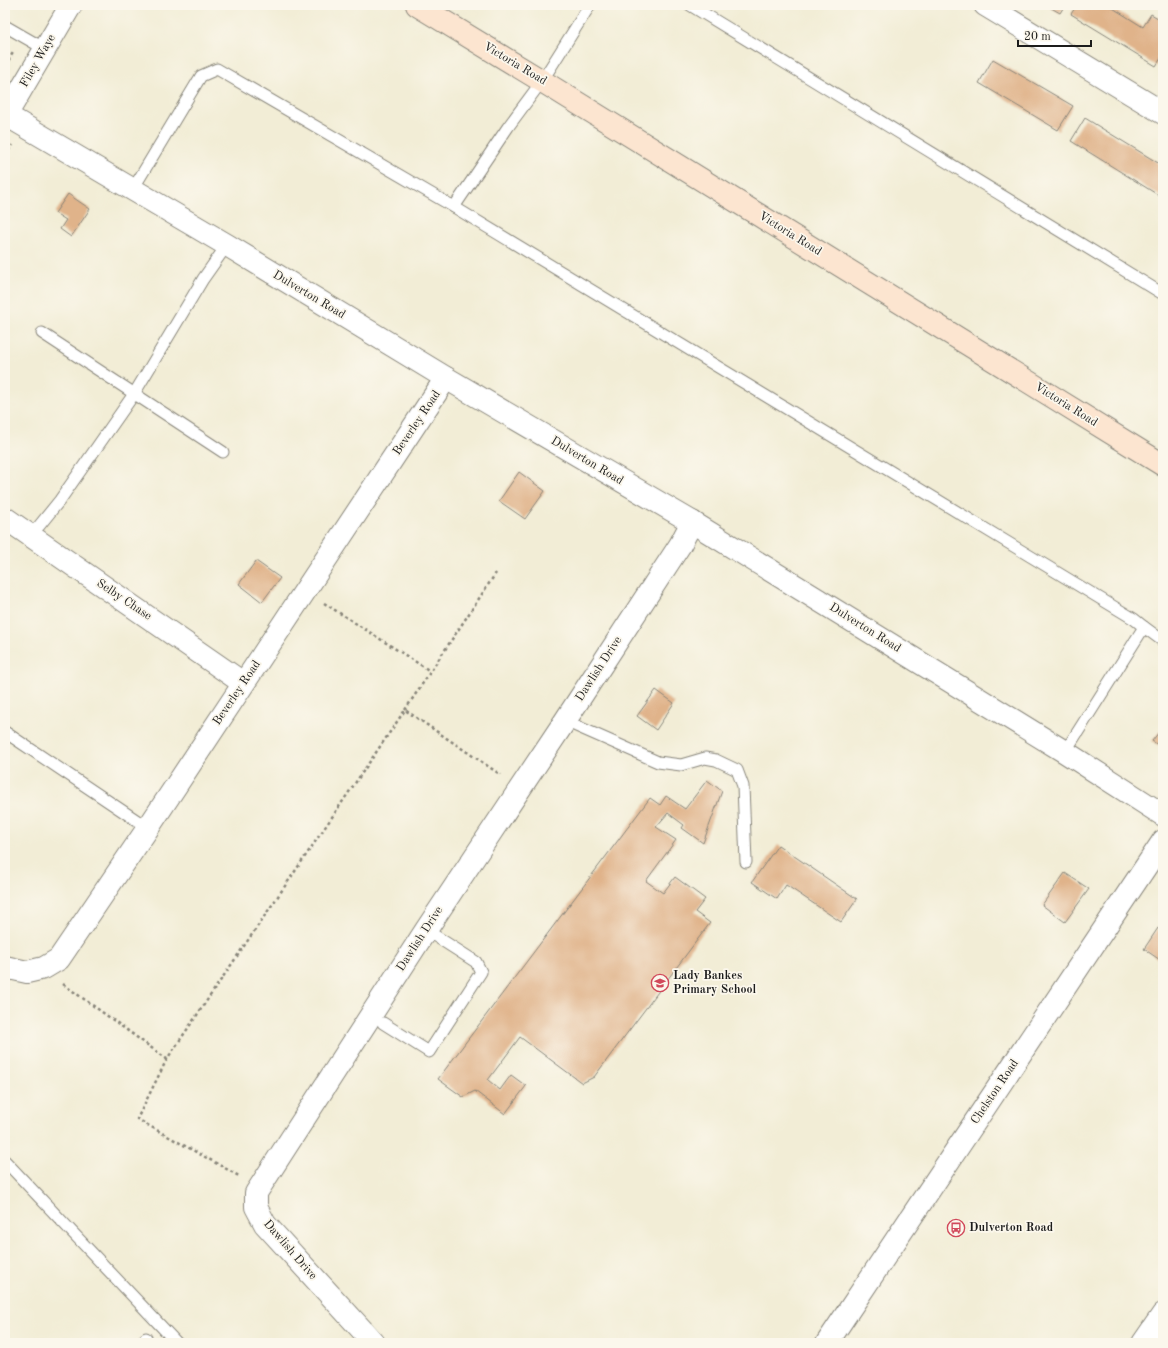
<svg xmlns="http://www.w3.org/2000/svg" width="1168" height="1348" font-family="'Old Standard TT',serif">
<rect width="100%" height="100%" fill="#fbf7ec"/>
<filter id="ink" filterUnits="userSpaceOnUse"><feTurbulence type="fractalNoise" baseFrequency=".025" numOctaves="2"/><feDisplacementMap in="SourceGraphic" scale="8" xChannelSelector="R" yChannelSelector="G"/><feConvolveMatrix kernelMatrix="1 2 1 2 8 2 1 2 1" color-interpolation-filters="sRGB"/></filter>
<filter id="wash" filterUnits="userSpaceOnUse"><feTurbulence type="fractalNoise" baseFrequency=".012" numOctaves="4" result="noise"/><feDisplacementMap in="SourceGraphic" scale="16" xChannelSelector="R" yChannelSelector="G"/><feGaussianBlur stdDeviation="0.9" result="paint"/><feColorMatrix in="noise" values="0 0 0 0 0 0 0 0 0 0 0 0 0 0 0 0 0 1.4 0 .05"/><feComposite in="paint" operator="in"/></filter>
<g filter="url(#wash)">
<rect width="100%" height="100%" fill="#f2edd6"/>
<g id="blocks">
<g fill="#e0b38a">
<path d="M1046,5H1065L1060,13Z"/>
<path d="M1077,5H1108L1143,27L1151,14L1163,21V55L1156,66L1071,14Z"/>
<path d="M993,59L1073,106L1058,130L979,83Z"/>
<path d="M1085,118L1163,166V198L1071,141Z"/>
<path d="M68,194L90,209L71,237L60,229L66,220L55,213Z"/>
<path d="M519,472L545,491L525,519L499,501Z"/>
<path d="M256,561L280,578L262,602L239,584Z"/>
<path d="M656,690L674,703L656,730L637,716Z"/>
<path d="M1163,727V739L1158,745L1152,741Z"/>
<path d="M707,780L722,791L703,843L682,828L684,825L668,813L656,827L676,840L646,881L663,893L675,877L705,899L695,912L710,923L594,1077L582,1083L520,1037L488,1080L500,1090L511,1075L526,1086L505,1114L475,1091L463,1097L438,1079L650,798L660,805L666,796L685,809Z"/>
<path d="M778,845L857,899L841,922L786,885L777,899L752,882Z"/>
<path d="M1065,873L1089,889L1065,922L1042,905Z"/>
<path d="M1158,928L1163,931V962L1144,949Z"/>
</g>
</g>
</g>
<g filter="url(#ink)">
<use href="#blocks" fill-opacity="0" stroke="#878479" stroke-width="1"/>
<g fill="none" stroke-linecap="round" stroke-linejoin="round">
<defs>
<g id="lane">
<path d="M690,5L1163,294"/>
<path d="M5,26L45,49"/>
<path d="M133,189L201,76L217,69L454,207L1134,619L1144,627L1065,752"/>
<path d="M454,207L508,127L542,81L590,5"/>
<path d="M42,333L223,452"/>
<path d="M29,535L39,526L60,500L134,394L203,279L227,245"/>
<path d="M1144,627L1163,641"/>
<path d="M565,721L658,762L681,765L705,758L716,760L737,770L743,786L746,862"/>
<path d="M5,732L148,828"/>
<path d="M383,1023L429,1052L481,972L476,962L426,930"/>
<path d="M5,1161L177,1343"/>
<path d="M141,1343L146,1338"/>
</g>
<g id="street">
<path d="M985,5L1163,113"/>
<path d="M6,115L227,245L446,378L692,522L1065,752L1163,815"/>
<path d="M5,117L71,5"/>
<path d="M5,518L243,683"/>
<path d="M5,967L27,972L44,968L59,959L148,828L446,378"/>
<path d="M374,1343L265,1224L256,1207V1193L426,930L565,721L680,545L692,522"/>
<path d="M827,1343L1163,841"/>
<path d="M1143,1343L1163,1314"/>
</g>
<path id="secondary" d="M417,5L542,81L1163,465"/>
</defs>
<use href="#lane" stroke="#878479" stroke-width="13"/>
<use href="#street" stroke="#878479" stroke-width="24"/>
<use href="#secondary" stroke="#878479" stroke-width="24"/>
<g stroke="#878479" stroke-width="2.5" stroke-dasharray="3 3" stroke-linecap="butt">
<path d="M5,66L14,51"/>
<path d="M5,156L12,145"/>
<path d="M324,603L430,671"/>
<path d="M405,710L496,573"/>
<path d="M63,984L167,1059L405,710L501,775"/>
<path d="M167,1059L137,1119L239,1176"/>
</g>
<use href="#lane" stroke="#fff" stroke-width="11"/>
<use href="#street" stroke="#fff" stroke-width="22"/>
<use href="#secondary" stroke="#fce5d0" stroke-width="22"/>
</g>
</g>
<defs>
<symbol id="school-ring" viewBox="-11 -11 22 22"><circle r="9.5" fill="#fbf7ec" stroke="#d1495b" stroke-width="1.5"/><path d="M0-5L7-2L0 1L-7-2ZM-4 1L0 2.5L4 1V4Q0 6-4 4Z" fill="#d1495b"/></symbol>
<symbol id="bus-ring" viewBox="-11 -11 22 22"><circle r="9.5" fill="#fbf7ec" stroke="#d1495b" stroke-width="1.5"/><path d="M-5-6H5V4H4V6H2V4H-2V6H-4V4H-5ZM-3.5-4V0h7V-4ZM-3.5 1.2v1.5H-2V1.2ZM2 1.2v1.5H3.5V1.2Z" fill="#d1495b"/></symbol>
</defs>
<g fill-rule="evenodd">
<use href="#school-ring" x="650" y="973" width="20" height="20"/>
<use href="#bus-ring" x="946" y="1218" width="20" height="20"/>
</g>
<g text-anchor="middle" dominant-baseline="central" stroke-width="3.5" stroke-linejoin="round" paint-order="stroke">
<g font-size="12" fill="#1c1c1c" stroke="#fbf7ec">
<text transform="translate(38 61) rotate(-60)">Filey Waye</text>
<text transform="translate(515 64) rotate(31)">Victoria Road</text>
<text transform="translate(790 234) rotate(32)">Victoria Road</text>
<text transform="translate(309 295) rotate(31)">Dulverton Road</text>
<text transform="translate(1066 405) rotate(32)">Victoria Road</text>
<text transform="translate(417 423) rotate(-56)">Beverley Road</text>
<text transform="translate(587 461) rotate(31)">Dulverton Road</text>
<text transform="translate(124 600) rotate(34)">Selby Chase</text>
<text transform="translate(865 628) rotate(32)">Dulverton Road</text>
<text transform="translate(599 669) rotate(-57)">Dawlish Drive</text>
<text transform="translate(237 693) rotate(-56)">Beverley Road</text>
<text transform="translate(420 939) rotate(-57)">Dawlish Drive</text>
<text transform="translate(995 1092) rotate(-56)">Chelston Road</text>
<text transform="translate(290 1250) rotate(49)">Dawlish Drive</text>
</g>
<g font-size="12" font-weight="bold" fill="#1c1c1c" stroke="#fbf7ec" text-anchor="start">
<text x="673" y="976">Lady Bankes<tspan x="673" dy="14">Primary School</tspan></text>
<text x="969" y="1228">Dulverton Road</text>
</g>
</g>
<rect width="1168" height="1348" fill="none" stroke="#fbf7ec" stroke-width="20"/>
<path d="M1018 40v6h73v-6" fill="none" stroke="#1c1c1c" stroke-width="2"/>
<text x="1024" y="40" font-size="12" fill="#1c1c1c" stroke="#fbf7ec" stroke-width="3" paint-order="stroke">20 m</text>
</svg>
